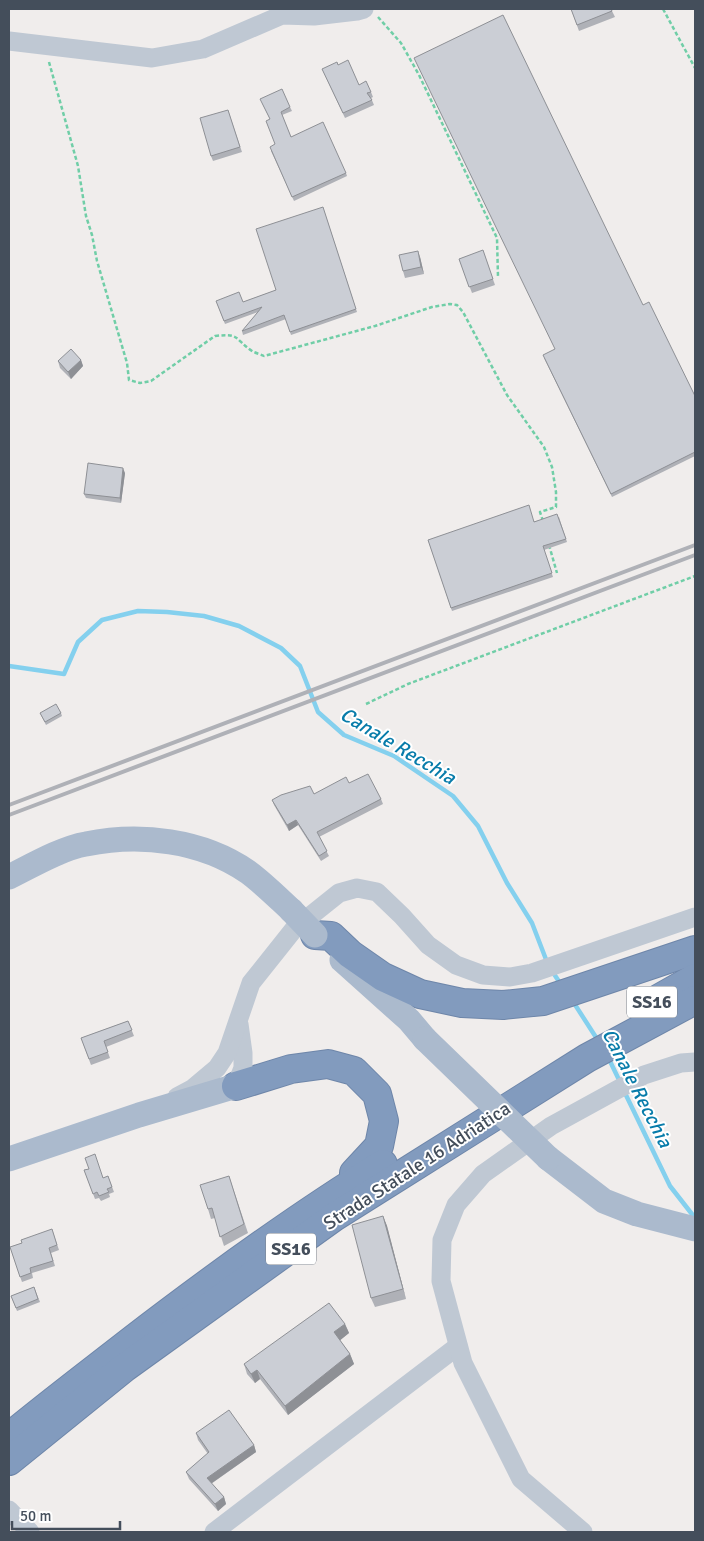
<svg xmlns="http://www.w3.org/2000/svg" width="704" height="1541" font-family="Signika,sans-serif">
<rect width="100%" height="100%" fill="#f0edec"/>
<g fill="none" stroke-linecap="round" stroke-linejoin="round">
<g stroke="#84d0ee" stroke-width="4.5">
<path d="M9,666L64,674L78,642L102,620L138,611L167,612L204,616L239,626L281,648L300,666L318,712L344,735L394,756L453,796L478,826L507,883L532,923L547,962"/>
<path d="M552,971L562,986"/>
<path d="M572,1000L599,1042"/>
<path d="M608,1057L621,1084"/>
<path d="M624,1091L670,1186L695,1218"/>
</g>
<defs>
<g id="highway">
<path d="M315,935L331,936L350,954L383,977L420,994L462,1003L503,1005L543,1001L695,950"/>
<path d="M658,999L695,978"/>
<path d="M236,1086L291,1069L328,1064L354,1071L377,1094L384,1121L379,1146L354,1173"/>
<path d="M9,1437C49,1404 90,1373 131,1341C213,1278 295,1218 383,1164"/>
<path d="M9,1461L124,1368L334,1217L587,1058L695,1000"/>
</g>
</defs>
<use href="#highway" stroke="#6e86a9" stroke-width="30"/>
<g stroke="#70cea7" stroke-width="2.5" stroke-dasharray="4 2.5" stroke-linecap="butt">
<path d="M663,9L695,68"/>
<path d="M378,17L401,43L419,75L497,238L498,277"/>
<path d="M49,62L78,166L86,216L92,235L97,261L127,363L129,380L140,383L151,381L215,336C241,333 234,339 252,351C255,353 260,354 264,356L375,326L432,307L450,304L457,305L463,312L507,395L544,447L552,467L556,492V507L540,512L543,521"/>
<path d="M549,545L557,573"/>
<path d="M366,704L408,684L695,576"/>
</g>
<g stroke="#bfc8d3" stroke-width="19">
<path d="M9,41L152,58L203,49L282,15L314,16L357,11L364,9"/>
<path d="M236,1086L243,1068V1053L239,1024"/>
<path d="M177,1097L192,1089L217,1068L227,1053L251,983L294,929L339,893L357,888L377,892L402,916L428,945L456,965L483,975L510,977L532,973L695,917"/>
<path d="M9,1510L30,1532"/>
<path d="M214,1532L458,1346"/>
<path d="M583,1532L521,1479L463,1363L441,1281L442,1240L456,1205L483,1174L551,1126L644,1075L681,1063L695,1062"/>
</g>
<g stroke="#abbacd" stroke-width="25">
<path d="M9,877C31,866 62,848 86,844C140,833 202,840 248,872C263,883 277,897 291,910"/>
<path d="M342,960L409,1020L425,1039"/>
<path d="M548,1158L604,1201L637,1214L695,1229"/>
<path d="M9,1159L139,1115L236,1086"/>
</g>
<use href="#highway" stroke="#829bbe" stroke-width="28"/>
<g stroke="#afb1b7" stroke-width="4">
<path d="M9,805L695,545"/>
<path d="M9,815L695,555"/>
</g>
<g stroke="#abbacd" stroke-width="25">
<path d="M291,910L315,935"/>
<path d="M425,1039L548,1158"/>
</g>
</g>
<g fill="#afb1b7">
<path d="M571,9H611L615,17L579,31Z"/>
<path d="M338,65L359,85L371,92L373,97L371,98L374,105L345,118L322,69Z"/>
<path d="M262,103L290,107L292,111L282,115L291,137L346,173L347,176L294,201L271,151L275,144L270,119Z"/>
<path d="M228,110L242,152L213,161L211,156Z"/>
<path d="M323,207L357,312L291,335L286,319L243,335L242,331L258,312L225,324L216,301L243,302L276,290Z"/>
<path d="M483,251L495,285L472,293L459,259Z"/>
<path d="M420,257L424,274L405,278L403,271Z"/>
<path d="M643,305L695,396V456L612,497L544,358Z"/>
<path d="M81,360L83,366L71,379L60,368L58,361Z"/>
<path d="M125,473L121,503L86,498L84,494Z"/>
<path d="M559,517L567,542L544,550L553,577L452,611L428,540Z"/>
<path d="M40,713H61L62,716L46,725Z"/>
<path d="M349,783L381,799L383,804L319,837L329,856L321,861L298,825L289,831L274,805L272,800L314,794Z"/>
<path d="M128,1021L134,1036L106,1047L110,1058L91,1065L81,1038Z"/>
<path d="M89,1169L103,1178L108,1176L114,1192L109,1194L110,1197L101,1201L99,1198L95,1199L84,1170Z"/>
<path d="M229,1176L248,1233L224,1246L215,1218L211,1219L208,1209Z"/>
<path d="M383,1216L387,1226L406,1299L375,1307L371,1298Z"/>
<path d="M52,1229L59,1250L51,1253L55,1266L32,1273L33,1278L22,1282L10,1247L22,1243Z"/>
<path d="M34,1287L40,1302L17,1311L11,1296Z"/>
<path d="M345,1324L349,1333L340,1340L350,1354L354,1364L288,1415L260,1379L255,1383L247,1374L244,1364Z"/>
<path d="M196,1433L254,1445L256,1452L211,1484L224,1497L226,1504L218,1511L189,1479L186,1472L208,1454L198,1440Z"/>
</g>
<g fill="#8e9095">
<path d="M418,251L420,257L424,274L421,267Z"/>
<path d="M81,360L83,366L71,379L68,372Z"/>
<path d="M123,468L125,473L121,503L120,498Z"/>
<path d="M296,820L298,825L289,831L287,825Z"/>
<path d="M383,1216L387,1226L406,1299L403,1289Z"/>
<path d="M345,1324L349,1333L338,1342L334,1332Z"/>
<path d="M350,1354L354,1364L288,1415L285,1406Z"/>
<path d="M257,1370L260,1379L255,1383L251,1374Z"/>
<path d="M254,1445L256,1452L209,1485L207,1478Z"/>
<path d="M224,1497L226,1504L218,1511L215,1504Z"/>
</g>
<g fill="#cbced5" stroke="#8e9095">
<path d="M571,9H611L612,11L577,25Z"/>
<path d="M503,15L643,305L649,302L695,396V452L611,494L543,355L555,349L414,58Z"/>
<path d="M348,60L359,85L366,81L371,92L367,93L372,100L343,113L322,69L337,62L338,65Z"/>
<path d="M282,89L290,107L281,112L291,137L323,122L346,173L292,197L270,147L275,144L266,121L270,119L260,99Z"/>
<path d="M228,110L240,147L211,156L200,118Z"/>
<path d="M323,207L356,309L290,332L284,315L242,331L262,307L224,321L216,301L239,292L243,302L276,290L256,229Z"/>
<path d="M483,250L493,279L469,287L459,259Z"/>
<path d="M418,251L421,267L403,271L399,255Z"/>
<path d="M71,349L81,360L68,372L58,361Z"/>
<path d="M88,463L123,468L120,498L84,494Z"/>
<path d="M529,505L534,522L557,514L566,539L543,546L552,573L451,608L428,540Z"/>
<path d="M56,704L61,713L45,722L40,713Z"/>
<path d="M368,774L381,799L317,832L327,851L319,856L296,820L287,825L272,800L281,795L310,786L314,794L346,777L349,783Z"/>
<path d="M128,1021L132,1030L104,1041L108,1052L89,1059L81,1038Z"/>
<path d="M95,1154L103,1178L108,1176L112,1187L107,1189L109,1192L99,1196L97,1192L93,1194L84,1170L89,1169L85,1158Z"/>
<path d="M229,1176L244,1224L220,1237L212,1208L208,1209L200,1185Z"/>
<path d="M383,1216L403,1289L371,1298L352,1225Z"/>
<path d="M52,1229L57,1245L49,1248L53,1261L30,1268L31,1273L20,1277L10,1247L22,1243L21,1240Z"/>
<path d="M34,1287L38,1299L16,1308L11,1296Z"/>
<path d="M329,1303L345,1324L334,1332L350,1354L285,1406L257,1370L251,1374L244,1364Z"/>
<path d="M229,1410L254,1445L207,1478L224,1497L215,1504L186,1472L209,1452L196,1433Z"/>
</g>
<g text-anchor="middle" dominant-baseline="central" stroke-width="4" stroke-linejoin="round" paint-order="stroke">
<g fill="#fff" stroke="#7c838c" stroke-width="1">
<rect x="627" y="986.5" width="50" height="31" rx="4"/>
<rect x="266" y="1233.5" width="50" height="31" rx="4"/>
</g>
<g font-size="18" font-weight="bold" fill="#444e5b">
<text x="652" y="1002">SS16</text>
<text x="291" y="1249">SS16</text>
</g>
<g font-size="19" fill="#444e5b" stroke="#fff">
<text transform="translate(417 1166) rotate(-33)">Strada Statale 16 Adriatica</text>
</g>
<g font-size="20" font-style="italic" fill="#087caa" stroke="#fff">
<text transform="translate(398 746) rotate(31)">Canale Recchia</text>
<text transform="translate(637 1088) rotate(63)">Canale Recchia</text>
</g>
</g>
<rect width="704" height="1541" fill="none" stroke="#444e5b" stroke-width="20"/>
<path d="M12 1521v8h108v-8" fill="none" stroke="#444e5b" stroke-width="2.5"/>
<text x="20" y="1521" font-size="15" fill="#444e5b" stroke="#ffffff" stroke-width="4" paint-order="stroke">50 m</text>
</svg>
